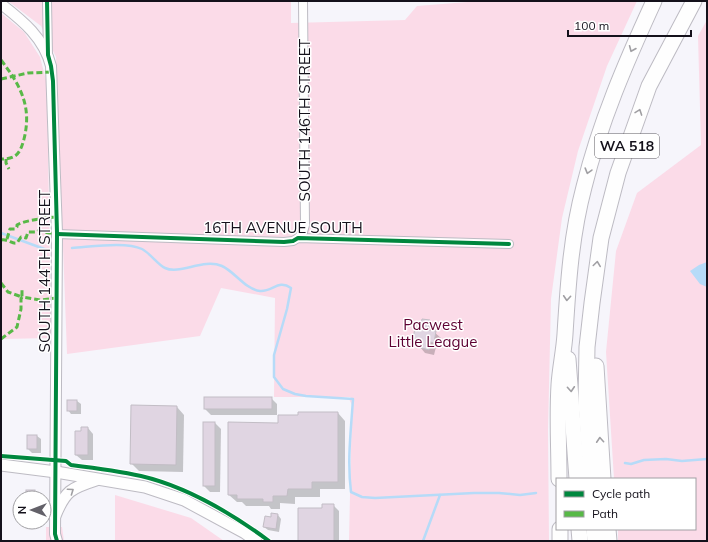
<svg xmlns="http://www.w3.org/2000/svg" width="708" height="542" font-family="Mulish,sans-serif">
<rect width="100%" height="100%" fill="#f6f5fb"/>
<g fill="#fbdbe8">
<path d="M8,1H291V23L405,20L417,6L480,1H637L607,66L578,151L562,218L551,299L548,430L549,541H349L352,405L349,399L351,397H274L275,298L221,288L200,336L67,354L56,57L41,26Z"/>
<path d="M1,13L24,32L40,57L47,84L51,338L2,339L1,360Z"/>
<path d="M707,20V541H618V529H695V479H614L606,352L616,251L637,193L701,145L698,36Z"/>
<path d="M115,495L191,518L224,541H115Z"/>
<path d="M46,527H62L64,541H46Z"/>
</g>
<path fill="#b6dbf8" d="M707,262V287L700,284L690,271L699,265Z"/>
<g fill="#0003">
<path d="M430,321L435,327L434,332L441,338L439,348L436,347L434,355L425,353L420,347V344L415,338Z"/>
<path d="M205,398H271L277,404V415H211L205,409Z"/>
<path d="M77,401L81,404V414H71L68,410Z"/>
<path d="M177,407L184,415L183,472L139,471L131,463Z"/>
<path d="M338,413L345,421V489H320V497H295V504L280,503V509H271L269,506H246L242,502H237L229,495L279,424Z"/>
<path d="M204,423H215L221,429L220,492H210L204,486Z"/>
<path d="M88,428L93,434V460H82L76,455L82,432Z"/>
<path d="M28,436H37L41,439V453H32L28,449Z"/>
<path d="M35,491L38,495V498H27Z"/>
<path d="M333,505L339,511V541H299Z"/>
<path d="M278,515L281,519L279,532L268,530L264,527L271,519Z"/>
</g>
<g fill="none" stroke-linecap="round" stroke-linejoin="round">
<g stroke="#b6dbf8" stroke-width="2.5">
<path d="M1,233L47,250"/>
<path d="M72,248C90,247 126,241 142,249C150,253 158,265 165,268C180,275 203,258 222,266C235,272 245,289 260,291C273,292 278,279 291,288L287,309L274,355V377L283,389L295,394L306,396L353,399C351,430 347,461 351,492L362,497L375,498L474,493H499L520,495L536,493"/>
<path d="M625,463L631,464L644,460L666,459L682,461L707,459"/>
<path d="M423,541L440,495"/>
</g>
</g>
<g fill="#e0d5e2" stroke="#c2bdc5">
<path d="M422,319L430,320L428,330L436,331L434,343L430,342L429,350L418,347L420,340L413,338L415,328L420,329Z"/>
<rect x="204" y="397" width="68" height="12"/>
<rect x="67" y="400" width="10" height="11"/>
<path d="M131,405L177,406L176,465L130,464Z"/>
<path d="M298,412H338V482H312V489H288L287,496H273V502H263V499H237V495H228V422L278,423V415H298Z"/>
<rect x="203" y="422" width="12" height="64"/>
<path d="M81,427H88V455H75V431H81Z"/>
<rect x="27" y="435" width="10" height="14"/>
<rect x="26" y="490" width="9" height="8"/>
<path d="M322,504H334V541H298V508H322Z"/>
<path d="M271,513L278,514L276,529L263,527L265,516L271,517Z"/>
</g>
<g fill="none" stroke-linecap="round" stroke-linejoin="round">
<defs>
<g id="minor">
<path d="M47,1L48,55"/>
<path d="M57,234L284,242L293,241L298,238L509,244"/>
<path d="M298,238L303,232L305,225L303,1"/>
</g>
<path id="tertiary" d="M1,4C23,21 44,38 51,66L57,233L55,534L57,541"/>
<g id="secondary">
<path d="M1,465L56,472L145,487L184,500L245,533L256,541"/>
<path d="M55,516C65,491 71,488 96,480"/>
</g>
<g id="motorway">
<path d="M568,359L577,479"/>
<path d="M596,366L603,479"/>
<path d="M559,479C559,448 557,416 559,385C560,368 564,351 565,334C568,285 571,236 584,187C600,122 626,62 654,1"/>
<path d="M591,479L586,402L587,347L592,303L601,238L618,173L649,86L694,1"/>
<path d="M560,529V541"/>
<path d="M579,529L580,541"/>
<path d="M594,529L595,541"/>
<path d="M608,529L609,541"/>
</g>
</defs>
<use href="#minor" stroke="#bdbbc3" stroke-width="10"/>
<use href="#tertiary" stroke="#bdbbc3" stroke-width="12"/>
<use href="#secondary" stroke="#bdbbc3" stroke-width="13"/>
<use href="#motorway" stroke="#bdbbc3" stroke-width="17"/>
<use href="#minor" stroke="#fefefe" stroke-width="8"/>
<use href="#tertiary" stroke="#fefefe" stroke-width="10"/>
<use href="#secondary" stroke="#fefefe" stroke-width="11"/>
<use href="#motorway" stroke="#fefefe" stroke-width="15"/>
<g stroke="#58b947" stroke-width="3" stroke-dasharray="6 3" stroke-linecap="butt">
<path d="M1,60C21,86 32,107 24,139C20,154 16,159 1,159"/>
<path d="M1,79L28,73L52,72"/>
<path d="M6,159V163L9,169"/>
<path d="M7,239L10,229H15L17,227V225C22,221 49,217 57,217"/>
<path d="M1,240C9,239 11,244 17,243L21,237L26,238L28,232H37L39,230L48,233H57"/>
<path d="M1,283L8,292L22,297V290"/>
<path d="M1,339L17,327L21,309V299L22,297L40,300L57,298"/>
</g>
<defs>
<g id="cycleway">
<path d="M47,1L48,55L51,66L53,81L57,233L55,534L57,541"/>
<path d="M57,234L284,242L293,241L298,238L509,244"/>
<path d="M1,456L66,461L71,465C95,468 118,471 141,476C188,487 231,513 269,541"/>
</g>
</defs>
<use href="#cycleway" stroke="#fff" stroke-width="6"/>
<use href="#cycleway" stroke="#00873e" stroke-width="4"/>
</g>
<defs><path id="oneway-chevron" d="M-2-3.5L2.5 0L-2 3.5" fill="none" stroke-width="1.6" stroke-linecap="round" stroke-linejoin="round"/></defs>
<g stroke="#a09fa3">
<use href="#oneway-chevron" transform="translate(632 49) rotate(113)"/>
<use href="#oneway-chevron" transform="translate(639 112) rotate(-70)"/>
<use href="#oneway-chevron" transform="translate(588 171) rotate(106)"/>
<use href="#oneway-chevron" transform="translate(597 264) rotate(-82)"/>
<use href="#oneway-chevron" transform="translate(567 298) rotate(94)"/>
<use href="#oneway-chevron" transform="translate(571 389) rotate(86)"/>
<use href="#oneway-chevron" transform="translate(600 440) rotate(-94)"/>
<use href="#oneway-chevron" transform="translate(71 491) rotate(-35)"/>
</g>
<g text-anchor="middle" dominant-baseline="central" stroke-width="3" stroke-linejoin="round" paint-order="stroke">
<rect fill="#fff" stroke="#5a585f" stroke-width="1" x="595" y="134" width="64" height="24" rx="3"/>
<g font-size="14" font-weight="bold" fill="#14111b">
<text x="627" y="146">WA 518</text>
</g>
<g font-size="15" fill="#14111b" stroke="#fff">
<text transform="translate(304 120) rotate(-90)">SOUTH 146TH STREET</text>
<text x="283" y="227">16TH AVENUE SOUTH</text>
<text transform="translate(44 271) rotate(-90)">SOUTH 144TH STREET</text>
</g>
<g font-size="15" fill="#5d0032" stroke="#fff">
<text x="433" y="324">Pacwest<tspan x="433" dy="17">Little League</tspan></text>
</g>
</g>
<rect width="708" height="542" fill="none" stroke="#14111b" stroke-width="4"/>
<rect x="556" y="478" width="140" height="52" fill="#ffffff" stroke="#a1a0a4"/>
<rect x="564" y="491" width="20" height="6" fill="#00873e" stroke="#a1a0a4"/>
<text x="592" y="498" font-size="12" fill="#14111b">Cycle path</text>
<rect x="564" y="511" width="20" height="6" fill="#58b947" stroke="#a1a0a4"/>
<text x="592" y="518" font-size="12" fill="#14111b">Path</text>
<g transform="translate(32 510) rotate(270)"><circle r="19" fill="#ffffff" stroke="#a1a0a4"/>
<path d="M0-3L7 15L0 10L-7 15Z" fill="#636169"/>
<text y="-6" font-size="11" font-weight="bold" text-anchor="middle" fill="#14111b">N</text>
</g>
<path d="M568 30v6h123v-6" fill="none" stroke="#14111b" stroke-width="2"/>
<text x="574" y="30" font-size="12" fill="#14111b" stroke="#ffffff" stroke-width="3" paint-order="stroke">100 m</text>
</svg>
